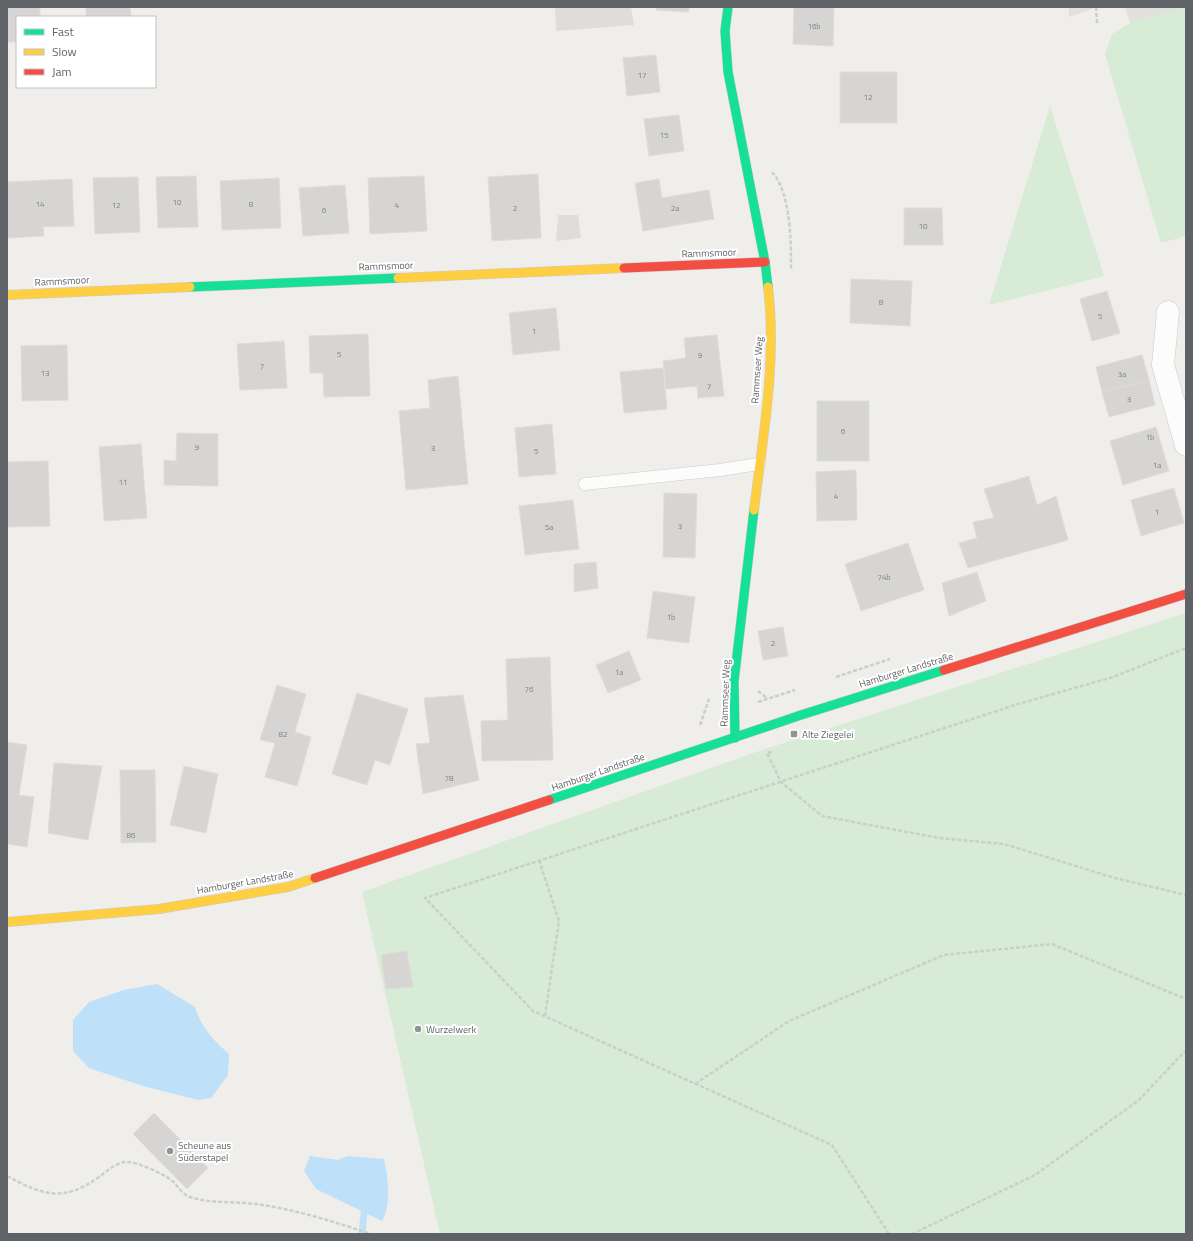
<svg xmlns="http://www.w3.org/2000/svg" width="1193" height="1241" font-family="'Titillium Web',sans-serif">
<rect width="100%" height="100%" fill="#efeeea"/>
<g fill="#dfddda">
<path d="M555,7H631L634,25L556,31Z"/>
<path d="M558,215H578L581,238L556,241Z"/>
</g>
<g fill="#e2e0da">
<path d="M1069,7H1098L1069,17Z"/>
<path d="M1125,7H1186L1130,23Z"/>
</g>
<g fill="#d8ebd6">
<path d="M1186,7V236L1161,243L1105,54L1112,34L1130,23Z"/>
<path d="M1050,106L1104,276L989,305Z"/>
<path d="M1186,613V1234H440L362,892L750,754Z"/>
</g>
<g fill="#bfe0f9">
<path d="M157,984L195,1007C201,1027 213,1040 229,1054L228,1075L211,1098L198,1100L143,1086L89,1068L73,1051V1020L89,1002L124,990Z"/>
<path d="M310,1156L338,1160L348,1156L384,1159C388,1176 392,1205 382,1221L316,1189L304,1171Z"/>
</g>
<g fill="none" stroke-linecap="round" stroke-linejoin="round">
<path stroke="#bfe0f9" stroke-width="7" d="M362,1234L364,1213"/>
</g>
<g fill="#d6d5d3" stroke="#deddd9">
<path d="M7,7H40V17H17V42H7Z"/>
<path d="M86,7H130L131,17H86Z"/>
<path d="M656,7H689V12L656,10Z"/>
<path d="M794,7H834L833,46L793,44Z"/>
<path d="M656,55L660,92L627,96L623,58Z"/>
<rect x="840" y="72" width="57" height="51"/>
<path d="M679,115L684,151L649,156L644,119Z"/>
<path d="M538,174L541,238L492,241L488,177Z"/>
<path d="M196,176L198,227L158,228L156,177Z"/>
<path d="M424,176L427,231L370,234L368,178Z"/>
<path d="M138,177L140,232L95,234L93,178Z"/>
<path d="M279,178L281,228L222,230L220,181Z"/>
<path d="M72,179L74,226L43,227L44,236L7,238V182Z"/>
<path d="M659,179L662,198L709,190L714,219L643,231L635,183Z"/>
<path d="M345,185L349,233L303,236L299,188Z"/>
<path d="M904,208H942L943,245H904Z"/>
<path d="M851,279L912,281L910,326L850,323Z"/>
<path d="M1107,291L1120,333L1092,341L1080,299Z"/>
<path d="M556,308L560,350L513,355L509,313Z"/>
<path d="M368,334L370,396L324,397L323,373H310L309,336Z"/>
<path d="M717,335L724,396L698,398L697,386L666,389L663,361L686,358L684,338Z"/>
<path d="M284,341L287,388L240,390L237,344Z"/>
<path d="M67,345L68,400L22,401L21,346Z"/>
<path d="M1142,355L1149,380L1102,392L1096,367Z"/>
<path d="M663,368L667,409L624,413L620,372Z"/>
<path d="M458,376L468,484L406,490L399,411L430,408L428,380Z"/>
<path d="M1149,380L1155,405L1109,417L1102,392Z"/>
<rect x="817" y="401" width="52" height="60"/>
<path d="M552,424L556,474L519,477L515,428Z"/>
<path d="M1156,427L1169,471L1123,485L1110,441Z"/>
<path d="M177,433L218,434V486L164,485V460L176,461Z"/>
<path d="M141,444L147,518L104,521L99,447Z"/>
<path d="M48,461L50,526L7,527V462Z"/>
<path d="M856,470L857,520L817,521L816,472Z"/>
<path d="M1029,476L1037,505L1056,496L1068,540L968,568L959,543L977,538L973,522L994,518L984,489Z"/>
<path d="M1174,488L1184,523L1141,536L1131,500Z"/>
<path d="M664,493L697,494L695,558L663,557Z"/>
<path d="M573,500L579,549L525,555L519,506Z"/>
<path d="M908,543L924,590L861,611L845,564Z"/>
<path d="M596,562L598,588L574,592V564Z"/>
<path d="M977,572L986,601L949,616L942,583Z"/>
<path d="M653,591L695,597L689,643L647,638Z"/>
<path d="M783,627L788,656L763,660L758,631Z"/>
<path d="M629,651L641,680L608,693L596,665Z"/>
<path d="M550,657L553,760L482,761L481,721L508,720L506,659Z"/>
<path d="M277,685L306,694L295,732L311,737L297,786L265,777L275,743L260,740Z"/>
<path d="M357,693L408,709L390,765L375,760L367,785L332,774Z"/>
<path d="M463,695L479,780L423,794L416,744L430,743L424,698Z"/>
<path d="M7,742L27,745L19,795L34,797L27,847L7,844Z"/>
<path d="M54,763L102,766L88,840L48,833Z"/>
<path d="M184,766L218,774L206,833L170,825Z"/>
<path d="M120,770H155L156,842L121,843Z"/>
<path d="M407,951L413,987L386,989L381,955Z"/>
<path d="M154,1113L208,1168L187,1189L133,1134Z"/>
</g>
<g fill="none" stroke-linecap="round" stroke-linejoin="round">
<defs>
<path id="lane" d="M585,484L720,470L759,464"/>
<path id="street" d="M1168,312L1163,365L1186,445"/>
<g id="fast">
<path d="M728,7L725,31L728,72L765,262L768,287"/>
<path d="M190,287L398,278"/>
<path d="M735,738L734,681L754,510"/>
<path d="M549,800L801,715L944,670"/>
</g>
<g id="slow">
<path d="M398,278L624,268"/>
<path d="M7,295L190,287"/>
<path d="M754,510C763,436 777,362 768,287"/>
<path d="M7,922L159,909L288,887L315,878"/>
</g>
<g id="jam">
<path d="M624,268L765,262"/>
<path d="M944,670L1186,594"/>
<path d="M315,878L549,800"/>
</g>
</defs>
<use href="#lane" stroke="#cbcccc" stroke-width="13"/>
<use href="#street" stroke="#cbcccc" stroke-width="23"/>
<use href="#fast" stroke="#cacacb" stroke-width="10"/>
<use href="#slow" stroke="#cacacb" stroke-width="10"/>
<use href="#jam" stroke="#cacacb" stroke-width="10"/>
<g stroke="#cacfcc" stroke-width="2.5" stroke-dasharray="4 2" stroke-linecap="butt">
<path d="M1096,7L1097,23"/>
<path d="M772,172C791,193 791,242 791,269"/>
<path d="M836,677L890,659"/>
<path d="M758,691L767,698"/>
<path d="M758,702L795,690"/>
<path d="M700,725L709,699"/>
<path d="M772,752L767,753L781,782L822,816L939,838L1004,844L1115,878L1186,895"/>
<path d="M539,860L559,921L545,1016"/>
<path d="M695,1084L789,1021L944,955L1052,944L1186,999"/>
<path d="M7,1176C44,1196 64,1202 99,1177C107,1171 116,1163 125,1162C136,1161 161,1173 170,1179C178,1185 181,1194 190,1197C211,1204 235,1201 256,1204C294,1209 335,1222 371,1234"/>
<path d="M889,1234L832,1145L533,1011L425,898L1015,705L1113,677L1186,648"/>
<path d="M912,1234L1035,1175L1139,1100L1186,1050"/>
</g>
<use href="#lane" stroke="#fdfcfc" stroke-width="12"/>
<use href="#street" stroke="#fdfcfc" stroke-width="22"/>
<use href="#fast" stroke="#16e098" stroke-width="9"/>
<use href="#slow" stroke="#ffcf43" stroke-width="9"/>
<use href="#jam" stroke="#f24e42" stroke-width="9"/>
</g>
<g fill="#919496" stroke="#fff" stroke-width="1.5">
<rect x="790" y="730" width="8" height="8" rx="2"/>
<circle cx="418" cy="1029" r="4"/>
<circle cx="170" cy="1151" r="4"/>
</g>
<g text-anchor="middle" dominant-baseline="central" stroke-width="4" stroke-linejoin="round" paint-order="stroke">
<g font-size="8" fill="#7e8184">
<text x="814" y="26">16b</text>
<text x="642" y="75">17</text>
<text x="868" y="97">12</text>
<text x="664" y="135">15</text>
<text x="177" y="202">10</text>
<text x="40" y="204">14</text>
<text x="251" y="204">8</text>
<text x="116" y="205">12</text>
<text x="397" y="205">4</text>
<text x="515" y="208">2</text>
<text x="675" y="208">2a</text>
<text x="324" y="210">6</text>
<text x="923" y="226">10</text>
<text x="881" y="302">8</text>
<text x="1100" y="316">5</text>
<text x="534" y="331">1</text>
<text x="339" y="354">5</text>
<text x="700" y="355">9</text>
<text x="262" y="366">7</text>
<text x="45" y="373">13</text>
<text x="1122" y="374">3a</text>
<text x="709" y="386">7</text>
<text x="1129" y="399">3</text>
<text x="843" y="431">6</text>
<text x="1150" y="437">1b</text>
<text x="197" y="447">9</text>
<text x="433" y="448">3</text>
<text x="536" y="451">5</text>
<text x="1157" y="465">1a</text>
<text x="123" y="482">11</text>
<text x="836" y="496">4</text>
<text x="1157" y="512">1</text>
<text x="680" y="526">3</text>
<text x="549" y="527">5a</text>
<text x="884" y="577">74b</text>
<text x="671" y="617">1b</text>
<text x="773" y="643">2</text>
<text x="619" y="672">1a</text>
<text x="529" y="689">76</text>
<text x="283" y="734">82</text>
<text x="449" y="778">78</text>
<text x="131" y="835">86</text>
</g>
<g font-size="10" fill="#5f6368" stroke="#fff">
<text transform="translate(709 253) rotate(-2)">Rammsmoor</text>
<text transform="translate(386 266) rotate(-2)">Rammsmoor</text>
<text transform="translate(62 281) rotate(-3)">Rammsmoor</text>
<text transform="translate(757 370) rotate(-86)">Rammseer Weg</text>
<text transform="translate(906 670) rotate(-17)">Hamburger Landstraße</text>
<text transform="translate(725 693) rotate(-88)">Rammseer Weg</text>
<text transform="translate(598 772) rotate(-19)">Hamburger Landstraße</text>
<text transform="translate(245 882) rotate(-10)">Hamburger Landstraße</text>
</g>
<g font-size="10" fill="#5f6368" stroke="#fff" text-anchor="start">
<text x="802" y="734">Alte Ziegelei</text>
<text x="426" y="1029">Wurzelwerk</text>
<text x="178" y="1145">Scheune aus<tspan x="178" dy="12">Süderstapel</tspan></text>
</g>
</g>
<rect width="1193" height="1241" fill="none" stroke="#5f6368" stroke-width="16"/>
<rect x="16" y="16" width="140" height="72" fill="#ffffff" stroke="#bfc1c3"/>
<rect x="24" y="29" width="20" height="6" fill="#16e098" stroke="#bfc1c3"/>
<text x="52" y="36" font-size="12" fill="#5f6368">Fast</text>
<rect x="24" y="49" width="20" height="6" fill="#ffcf43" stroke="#bfc1c3"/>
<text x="52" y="56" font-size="12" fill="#5f6368">Slow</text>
<rect x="24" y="69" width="20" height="6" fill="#f24e42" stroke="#bfc1c3"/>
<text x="52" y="76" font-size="12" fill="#5f6368">Jam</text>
</svg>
